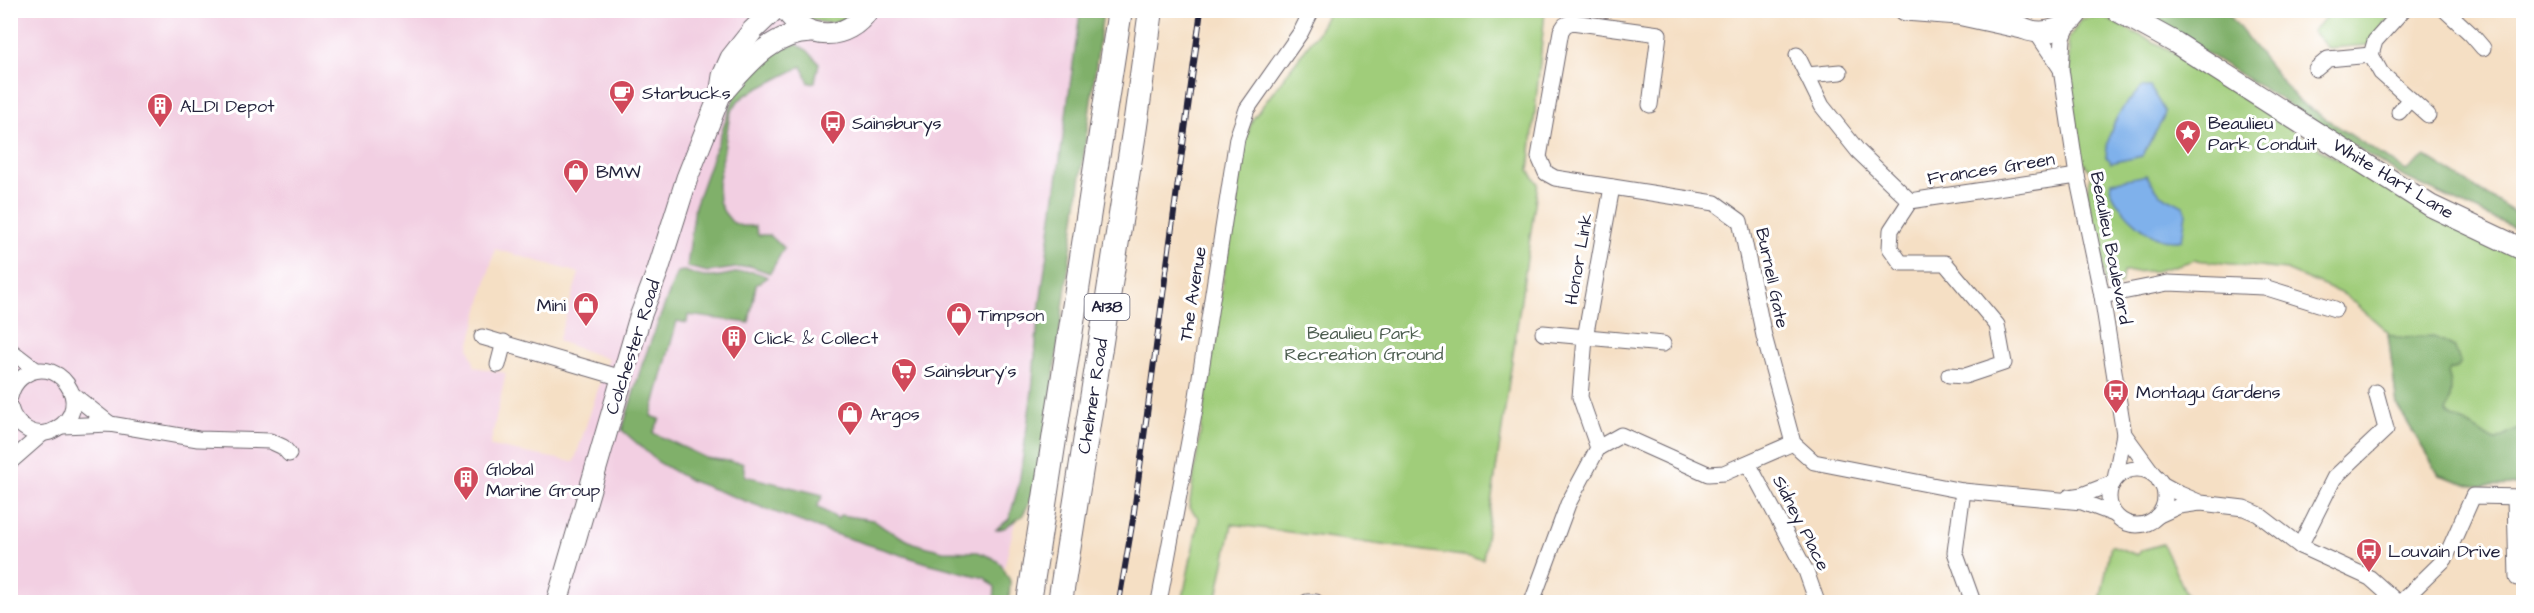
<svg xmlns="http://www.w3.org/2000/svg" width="2534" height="613" font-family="'Architects Daughter',sans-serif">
<rect width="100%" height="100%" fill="#fff"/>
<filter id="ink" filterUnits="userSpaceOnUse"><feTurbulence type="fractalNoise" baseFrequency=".0167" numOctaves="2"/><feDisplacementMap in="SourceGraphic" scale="12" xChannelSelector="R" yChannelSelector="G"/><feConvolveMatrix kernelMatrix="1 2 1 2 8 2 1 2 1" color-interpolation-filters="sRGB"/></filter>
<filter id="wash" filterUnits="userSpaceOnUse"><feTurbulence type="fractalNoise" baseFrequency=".008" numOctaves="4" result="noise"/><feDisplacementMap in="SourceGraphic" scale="24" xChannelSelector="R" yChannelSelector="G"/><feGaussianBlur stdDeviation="1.35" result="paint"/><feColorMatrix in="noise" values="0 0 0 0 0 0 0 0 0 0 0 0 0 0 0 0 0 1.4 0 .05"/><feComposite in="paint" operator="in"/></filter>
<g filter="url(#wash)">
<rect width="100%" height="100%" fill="#f5dfc4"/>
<path fill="#f2cfe2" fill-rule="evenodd" d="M10,11H1080L1027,455L1019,505L996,602H11ZM495,249L579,273L558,341L608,359L574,462L490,446L506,373L475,367L469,347Z"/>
<g fill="#a0cd7a" stroke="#61785a" stroke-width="1.5">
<path d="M799,11H855C838,28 816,26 799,11Z"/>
<path d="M1329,11H1545L1529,171L1538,183L1483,559L1232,524L1216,602H1182L1199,518L1189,508L1242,152L1252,120L1318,32Z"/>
<path d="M2332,11H2386L2390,15L2369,45L2328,48L2312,31Z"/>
<path d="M2094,17L2105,18L2168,49L2339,161L2474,235L2523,258V485L2474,486L2439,475L2397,405L2388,332L2345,295L2286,270L2195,260L2156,271L2123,272L2121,285L2106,286L2087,192L2091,173L2082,160L2073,115L2068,40L2081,19Z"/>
<path d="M2163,544L2190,602H2100L2111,545L2137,555L2142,550Z"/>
</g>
<g fill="#80b06a" stroke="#516952" stroke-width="1.5">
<path d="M2147,11H2226L2297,100L2406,171L2425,156L2523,218V232L2402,176L2184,39Z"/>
<path d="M1103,12L1052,390L1034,495L1022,516L1004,528L995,530L1009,519L1019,484L1032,391L1038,319L1080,13Z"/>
<path d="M796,44L807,50L819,63L815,82L809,83L802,66L746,95L738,101L730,114L718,185L719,202L724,212L732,222L741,226H755L758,235H769L784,248L770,273L750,266L708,272L687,267L695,206L734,97L746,79L776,51Z"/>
<path d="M684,271C692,273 699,277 707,277C728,278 746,264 767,277L756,285L749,323L688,315L687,323L677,321L651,416L660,419L653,433L706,458L743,463L745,476L823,495L817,507L838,519L840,515L873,520L886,529L913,543L943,551L978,552L993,558L1001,564L1010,581L1009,602H994L995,587L985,578L927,563L828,532L689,480L658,462L622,430L642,365L677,272Z"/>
<path d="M2388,334C2403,341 2412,336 2427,336C2436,336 2446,342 2454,347L2460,361L2457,368L2450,370L2448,374C2453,385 2451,401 2446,412C2451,418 2456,419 2463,422C2474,427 2483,435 2494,441L2523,427V485L2474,486L2439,475L2397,405Z"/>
</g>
<g fill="#7fb1eb" stroke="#506a93" stroke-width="1.5">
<path d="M2143,87H2150L2165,112L2163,119L2142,156L2111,163L2106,157C2108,126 2120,107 2143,87Z"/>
<path d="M2146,175L2160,194L2183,206L2186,213L2182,240C2156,248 2116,210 2110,187L2112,182Z"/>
</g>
</g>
<g filter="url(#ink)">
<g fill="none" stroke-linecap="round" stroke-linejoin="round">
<defs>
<g id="street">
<path d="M2403,10L2375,41L2371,55L2381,73L2428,115"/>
<path d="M2445,10L2471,34L2483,48"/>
<path d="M2070,21L2063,38L2061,69L2077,176L2102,296L2124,434L2115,479"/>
<path d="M2036,32L2061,69"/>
<path d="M1797,55L1822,106L1858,151L1910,201"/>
<path d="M2316,69L2328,59L2371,55"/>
<path d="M1807,75L1840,72"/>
<path d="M1650,105L1659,34L1572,22L1565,25L1561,31L1539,157L1546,173L1555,178L1715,203L1740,221L1764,336L1793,443L1814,462L1963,491L2082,502L2114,514"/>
<path d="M2399,112L2410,99"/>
<path d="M2102,296L2168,283L2264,287L2335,309"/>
<path d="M1543,333L1663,344"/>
<path d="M482,337L622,378"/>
<path d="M10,350L36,370"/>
<path d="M498,365L504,342"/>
<path d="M1949,375L1965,376L2004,363L1997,325L1945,263H1901L1890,248L1891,230L1910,201L2077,176"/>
<path d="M72,394L110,424"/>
<path d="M10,397C12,389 16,382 21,378C56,349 97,406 56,429C37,441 15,427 10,407"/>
<path d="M62,426L110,424L198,439L270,441L283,447L289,454"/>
<path d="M2124,434L2154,475"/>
<path d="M1598,448L1580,397L1585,338L1612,187"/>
<path d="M10,462L42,434"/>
<path d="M1748,463L1806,571L1817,602"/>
<circle cx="2137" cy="497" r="28"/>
<path d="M2160,483L2180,494L2201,503L2244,508L2258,514L2300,546L2370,578L2397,602"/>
<path d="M1963,491L1955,552L1973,602"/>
<path d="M2069,497L2082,495L2113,483"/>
<path d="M2515,498L2517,578"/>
<path d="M2157,516L2179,506L2200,503"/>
<path d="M2300,546L2334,478L2386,429L2376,392"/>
<path d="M1159,602L1195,409L1237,138L1247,109L1301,32L1312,10"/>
<path d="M1307,602H1316"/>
<path d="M1532,602L1568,504L1598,448L1621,435L1708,474L1724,473L1793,443"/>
<path d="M2401,602L2445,559L2473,496L2524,497"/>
</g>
<g id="secondary">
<path d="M786,10C806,42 848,41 868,10"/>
<path d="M1905,10L1958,14L2022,28"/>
<path d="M2116,10L2176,43L2431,206L2524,250"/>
<path d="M2011,20C2032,39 2064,35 2079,10"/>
<path d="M722,93C747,65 772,32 812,32"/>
<path d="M557,602L640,317L658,270L687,178L720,95L723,76L731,58L753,30L774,10"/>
</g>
<g id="primary">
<path d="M1029,602L1120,10"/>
<path d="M1060,602L1135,126L1151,10"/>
</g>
</defs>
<use href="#street" stroke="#6c646b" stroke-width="17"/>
<use href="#secondary" stroke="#6c646b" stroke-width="23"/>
<use href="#primary" stroke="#6c646b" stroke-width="26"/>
<use href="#street" stroke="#fff" stroke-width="15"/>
<use href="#secondary" stroke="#fff" stroke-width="21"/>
<use href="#primary" stroke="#fff" stroke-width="24"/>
<defs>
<path id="rail" d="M1119,602L1133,519L1201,10"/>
</defs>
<use href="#rail" stroke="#22223b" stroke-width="6"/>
<use href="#rail" stroke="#fff" stroke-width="4" stroke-dasharray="11" stroke-linecap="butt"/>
</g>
</g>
<defs>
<symbol id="cafe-pin" viewBox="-11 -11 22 30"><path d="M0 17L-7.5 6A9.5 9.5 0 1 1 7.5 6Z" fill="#d1495b" stroke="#fff"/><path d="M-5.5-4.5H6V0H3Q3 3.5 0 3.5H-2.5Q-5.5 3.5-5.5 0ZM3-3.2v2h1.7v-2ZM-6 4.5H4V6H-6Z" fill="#fff"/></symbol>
<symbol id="building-pin" viewBox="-11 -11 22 30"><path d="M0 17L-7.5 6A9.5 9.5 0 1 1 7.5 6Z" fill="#d1495b" stroke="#fff"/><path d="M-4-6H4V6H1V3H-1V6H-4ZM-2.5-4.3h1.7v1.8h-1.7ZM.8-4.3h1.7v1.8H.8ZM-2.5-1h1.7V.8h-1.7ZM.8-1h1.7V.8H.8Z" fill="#fff"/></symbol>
<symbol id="bus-pin" viewBox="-11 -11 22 30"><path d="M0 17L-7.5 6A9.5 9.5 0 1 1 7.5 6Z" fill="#d1495b" stroke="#fff"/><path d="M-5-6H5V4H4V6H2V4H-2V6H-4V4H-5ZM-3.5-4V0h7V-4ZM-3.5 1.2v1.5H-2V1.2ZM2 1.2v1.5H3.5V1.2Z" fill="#fff"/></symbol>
<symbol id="sight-pin" viewBox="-11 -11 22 30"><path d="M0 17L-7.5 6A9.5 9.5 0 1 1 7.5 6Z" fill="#d1495b" stroke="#fff"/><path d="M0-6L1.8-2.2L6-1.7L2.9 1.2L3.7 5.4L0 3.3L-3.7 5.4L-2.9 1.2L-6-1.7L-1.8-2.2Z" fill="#fff"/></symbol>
<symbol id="shop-pin" viewBox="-11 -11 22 30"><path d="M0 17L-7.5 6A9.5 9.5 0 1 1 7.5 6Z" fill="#d1495b" stroke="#fff"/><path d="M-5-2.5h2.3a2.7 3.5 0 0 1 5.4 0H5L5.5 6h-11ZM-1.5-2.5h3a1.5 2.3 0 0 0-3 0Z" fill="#fff"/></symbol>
<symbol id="supermarket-pin" viewBox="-11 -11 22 30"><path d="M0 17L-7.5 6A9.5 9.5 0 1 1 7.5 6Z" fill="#d1495b" stroke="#fff"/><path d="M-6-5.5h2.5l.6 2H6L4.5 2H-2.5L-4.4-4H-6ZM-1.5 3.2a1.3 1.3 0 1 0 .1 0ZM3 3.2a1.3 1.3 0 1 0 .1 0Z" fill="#fff"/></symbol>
</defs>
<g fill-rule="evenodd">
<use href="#cafe-pin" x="607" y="78" width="30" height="40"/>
<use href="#building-pin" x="145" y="91" width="30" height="40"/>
<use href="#bus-pin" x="818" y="108" width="30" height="40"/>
<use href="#sight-pin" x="2173" y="118" width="30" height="40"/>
<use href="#shop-pin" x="561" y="157" width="30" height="40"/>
<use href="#shop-pin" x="571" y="290" width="30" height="40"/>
<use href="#shop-pin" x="944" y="300" width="30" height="40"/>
<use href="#building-pin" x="719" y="323" width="30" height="40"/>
<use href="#supermarket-pin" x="889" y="356" width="30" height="40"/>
<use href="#bus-pin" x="2101" y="377" width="30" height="40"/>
<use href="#shop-pin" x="835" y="399" width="30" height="40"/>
<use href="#building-pin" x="451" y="464" width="30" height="40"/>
<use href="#bus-pin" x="2354" y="536" width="30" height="40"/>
</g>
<g text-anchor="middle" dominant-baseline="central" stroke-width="6" stroke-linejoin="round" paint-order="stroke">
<rect fill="#fff" stroke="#646476" stroke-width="1.5" x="1084.5" y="294" width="45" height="26" rx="4.5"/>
<g font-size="16" font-weight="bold" fill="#22223b">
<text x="1107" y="307">A138</text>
</g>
<g font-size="18" fill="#22223b" stroke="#fff" text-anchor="start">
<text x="642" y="93">Starbucks</text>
<text x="180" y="106">ALDI Depot</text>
<text x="852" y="123">Sainsburys</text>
<text x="2208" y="123">Beaulieu<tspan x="2208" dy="21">Park Conduit</tspan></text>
<text x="596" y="172">BMW</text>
<text x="566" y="305" text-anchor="end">Mini</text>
<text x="978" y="315">Timpson</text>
<text x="754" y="338">Click &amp; Collect</text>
<text x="924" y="371">Sainsbury's</text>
<text x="2136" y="392">Montagu Gardens</text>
<text x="870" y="414">Argos</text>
<text x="486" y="469">Global<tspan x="486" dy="21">Marine Group</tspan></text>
<text x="2388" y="551">Louvain Drive</text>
</g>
<g font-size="18" fill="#22223b" stroke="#fff">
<text transform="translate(1991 169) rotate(-9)">Frances Green</text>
<text transform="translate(2393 179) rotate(31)">White Hart Lane</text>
<text transform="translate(2111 248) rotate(79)">Beaulieu Boulevard</text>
<text transform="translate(1579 259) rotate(-80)">Honor Link</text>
<text transform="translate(1772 278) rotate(78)">Burnell Gate</text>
<text transform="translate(1193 294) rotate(-81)">The Avenue</text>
<text transform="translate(633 347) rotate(-72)">Colchester Road</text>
<text transform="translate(1093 396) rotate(-81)">Chelmer Road</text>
<text transform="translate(1801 523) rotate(63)">Sidney Place</text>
</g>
<g font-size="18" fill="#4e5e51" stroke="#fff">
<text x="1364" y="333">Beaulieu Park<tspan x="1364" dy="21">Recreation Ground</tspan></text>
</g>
</g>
<rect width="2534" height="613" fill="none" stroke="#fff" stroke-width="36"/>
</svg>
